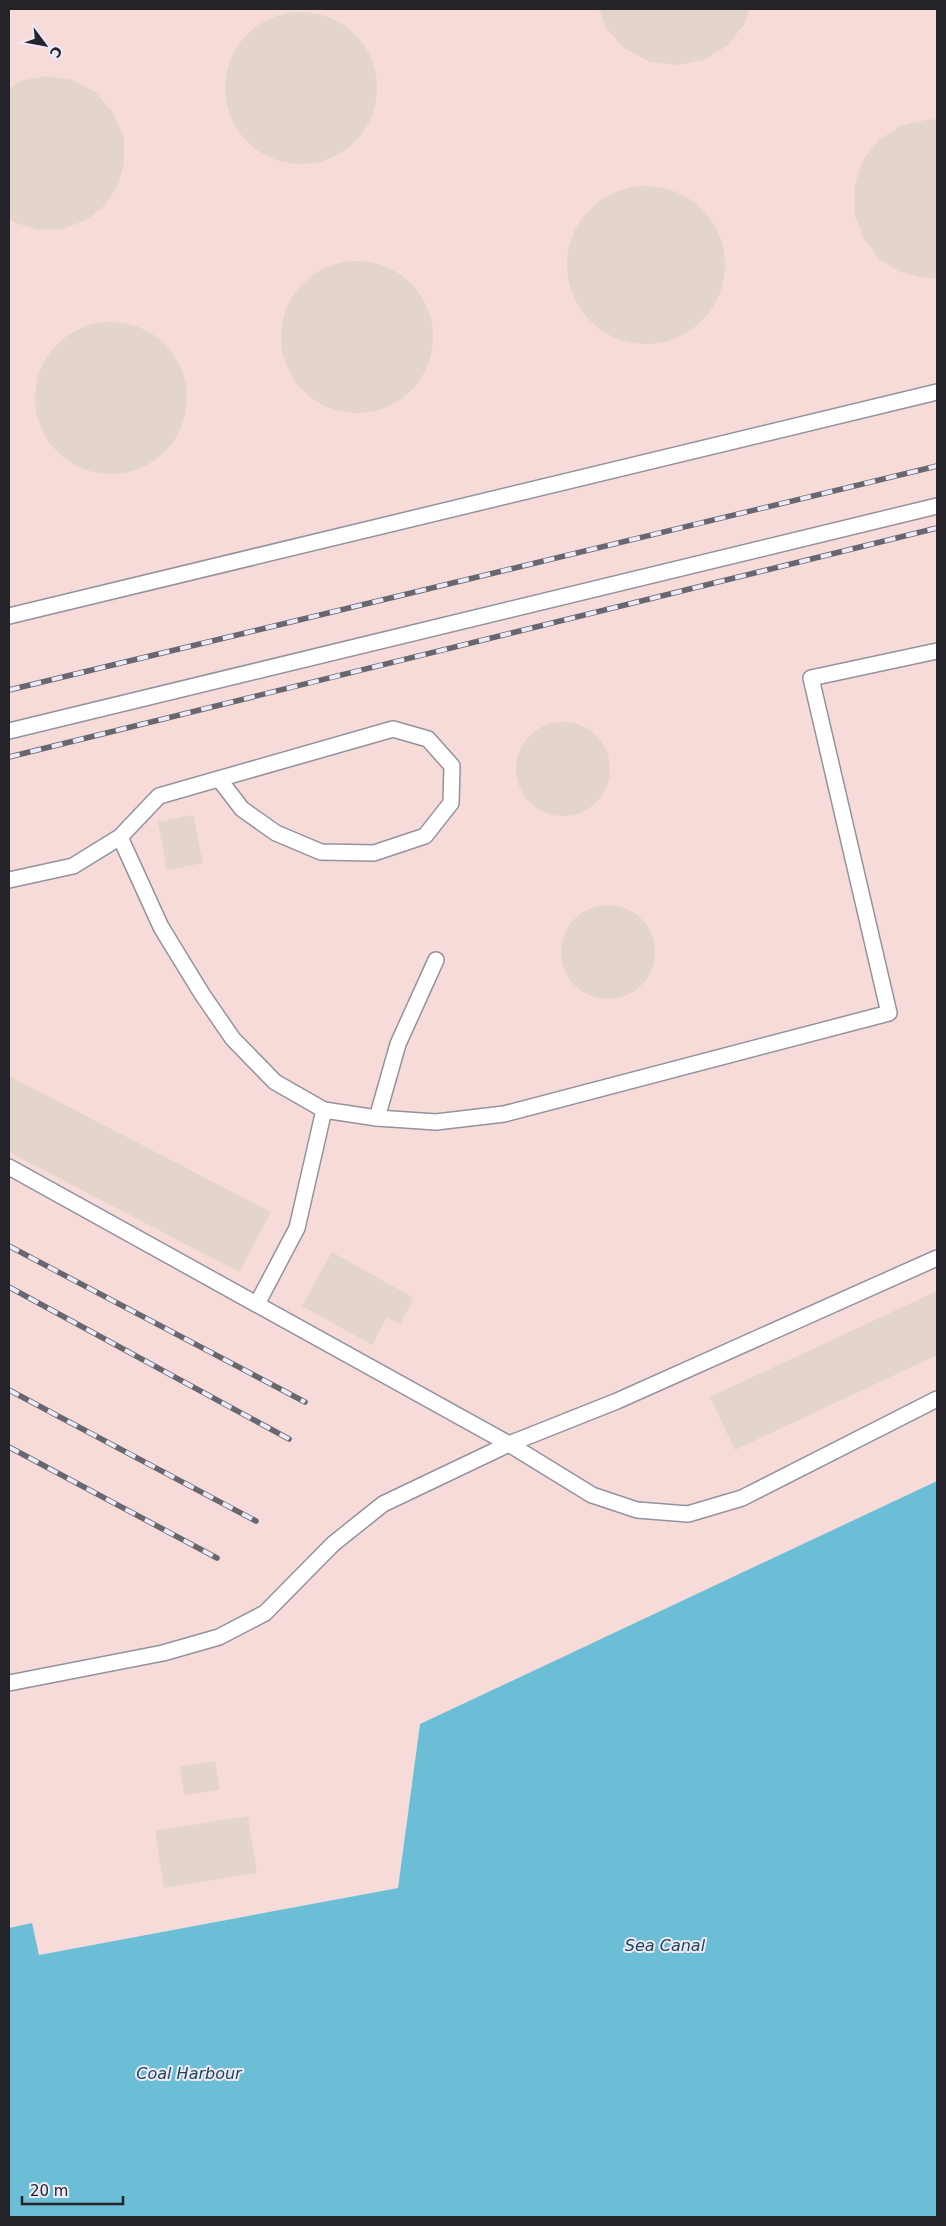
<svg xmlns="http://www.w3.org/2000/svg" width="946" height="2226" font-family="'DejaVu Sans',sans-serif">
<rect width="100%" height="100%" fill="#eceaf9"/>
<path fill="#f6dbd8" d="M9,9H937V1481L420,1724L398,1888L38,1955L9,1928Z"/>
<path fill="#6cbed6" d="M937,1481V2217H9V1928L32,1923L39,1955L398,1888L420,1724Z"/>
<g fill="#e3d5cc">
<path d="M599,9H749L745,23L728,45L704,60L677,65L650,62L625,49L606,28Z"/>
<circle cx="301" cy="88" r="76"/>
<path d="M47,76L73,80L96,93L114,114L124,139V163L118,186L104,206L86,220L63,229L39,230L16,223L9,219V89L20,81Z"/>
<path d="M930,119L937,120V278H925L900,272L879,259L864,239L855,216L854,188L862,162L879,140L902,125Z"/>
<circle cx="646" cy="265" r="79"/>
<circle cx="357" cy="337" r="76"/>
<circle cx="111" cy="398" r="76"/>
<circle cx="563" cy="769" r="47"/>
<path d="M193,815L203,863L167,870L158,822Z"/>
<circle cx="608" cy="952" r="47"/>
<path d="M9,1076L271,1212L239,1272L9,1152Z"/>
<path d="M332,1252L414,1298L400,1324L387,1317L372,1345L302,1306Z"/>
<path d="M937,1291V1355L735,1450L710,1397Z"/>
<path d="M215,1761L220,1790L184,1795L180,1767Z"/>
<path d="M248,1816L257,1873L164,1888L155,1831Z"/>
</g>
<g fill="none" stroke-linecap="round" stroke-linejoin="round">
<defs>
<g id="service">
<path d="M9,616L937,392"/>
<path d="M9,731L937,506"/>
<path d="M120,837L161,927L202,994L233,1039L275,1082L324,1110L377,1118L436,1122L504,1114L889,1013L811,678L937,651"/>
<path d="M9,880L73,866L120,837L159,796L393,729L428,739L452,766L451,803L425,836L374,853L321,852L276,833L242,809L219,779"/>
<path d="M377,1118L398,1044L436,960"/>
<path d="M9,1167L509,1444L592,1495L637,1510L688,1514L742,1498L937,1399"/>
<path d="M257,1304L297,1228L324,1110"/>
<path d="M9,1683L163,1653L219,1637L265,1613L333,1544L383,1504L509,1444L617,1401L937,1258"/>
</g>
</defs>
<use href="#service" stroke="#9492a0" stroke-width="18"/>
<use href="#service" stroke="#fff" stroke-width="15"/>
<defs>
<g id="rail">
<path d="M9,690L937,466"/>
<path d="M9,757L937,528"/>
<path d="M9,1246L305,1402"/>
<path d="M9,1287L289,1439"/>
<path d="M9,1390L256,1521"/>
<path d="M9,1447L217,1558"/>
</g>
</defs>
<use href="#rail" stroke="#686770" stroke-width="5.5"/>
<use href="#rail" stroke="#eceaf9" stroke-width="4" stroke-dasharray="11" stroke-linecap="butt"/>
</g>
<g text-anchor="middle" dominant-baseline="central" stroke-width="4" stroke-linejoin="round" paint-order="stroke">
<g font-size="16" font-style="italic" fill="#204651" stroke="#eceaf9">
<text x="665" y="1945">Sea Canal</text>
<text x="189" y="2073">Coal Harbour</text>
</g>
</g>
<rect width="946" height="2226" fill="none" stroke="#242329" stroke-width="20"/>
<g transform="translate(45 45) rotate(122)" stroke="#eceaf9" stroke-width="4" paint-order="stroke">
<path d="M0-4L9 19L0 12L-9 19Z" fill="#242329"/>
<text y="-8" font-size="14" font-weight="bold" text-anchor="middle" fill="#242329">С</text>
</g>
<path d="M22 2196v8h101v-8" fill="none" stroke="#242329" stroke-width="2.5"/>
<text x="30" y="2196" font-size="15" fill="#242329" stroke="#eceaf9" stroke-width="4" paint-order="stroke">20 m</text>
</svg>
